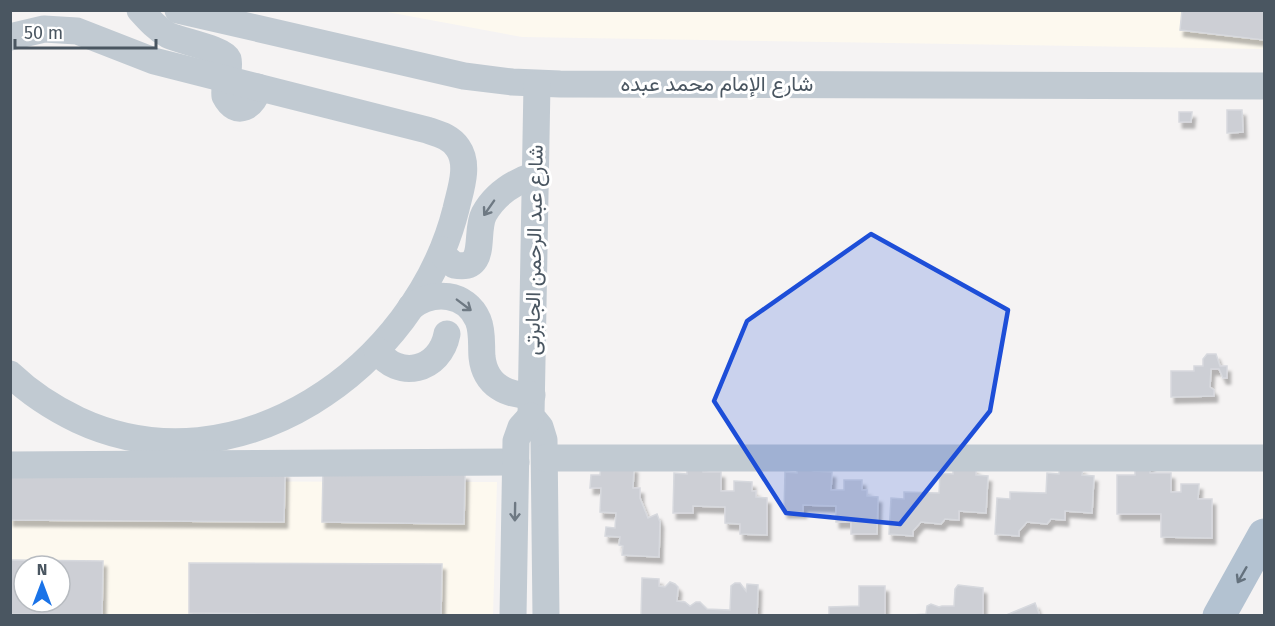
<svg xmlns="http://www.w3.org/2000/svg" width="1275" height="626" font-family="'Fira Sans',Vazirmatn,sans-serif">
<defs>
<filter id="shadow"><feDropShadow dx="3.5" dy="6" stdDeviation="1.5" flood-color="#0004"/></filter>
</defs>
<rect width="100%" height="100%" fill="#f5f3f3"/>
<g fill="#fdf9ef" fill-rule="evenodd">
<path d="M1264,10V49L522,37L382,11Z"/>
<path d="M11,481L497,482L493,615L11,616ZM24,566H60V602H24Z"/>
</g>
<g fill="#cdcfd5" stroke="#d7d9de" stroke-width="1.5" fill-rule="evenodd" filter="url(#shadow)">
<path d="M1182,10H1264V40L1180,30Z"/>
<path d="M1227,110H1242L1243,132L1227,133Z"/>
<path d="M1179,112H1192L1191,122H1179Z"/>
<path d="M1207,354H1216L1220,366H1227V378H1223L1219,369H1211L1210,387L1214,390V396L1171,397V371H1194V366H1203V359Z"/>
<path d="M953,462L976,469V475L988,476L986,513L959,511V520L945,519L941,524L921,522L913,531V536L889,534L891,498L904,499V492L939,493L940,473L953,474Z"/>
<path d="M1060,462L1083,469L1082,475L1094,476L1092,513L1065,511V520L1051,519L1047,524L1027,522L1019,531V536L995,534L997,498L1010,499V492L1046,493L1047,473L1059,474Z"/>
<path d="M798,463L813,471L832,472L831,490H844V480H862V490H867V496L878,497L877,534H851V522H836V506L803,505V512H784L785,472L797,473Z"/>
<path d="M1135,463H1150V473H1171V492H1181V484H1199L1198,499H1212V538L1161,537V514H1117V475H1135Z"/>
<path d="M687,464H703V472H721V491H734V481L752,482V491H756V497L767,498V535L740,534V524L725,523V507L693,506V513H673L674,473L687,474Z"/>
<path d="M601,465L634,467L633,488H640V498L648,518L657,514L660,522L659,557L622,555L623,546L619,545L620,537L605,536L606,527L615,528L616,513L600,512L601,488H590L591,475H600Z"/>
<path d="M10,471L285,472L284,522L10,520Z"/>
<path d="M323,472L465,474L464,524L322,522Z"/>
<path d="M10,560L103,561L102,615L10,614ZM24,566H60V602H24Z"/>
<path d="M189,563L442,564L441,616L189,613Z"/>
<path d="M642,578L659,579V586L665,587L670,582L675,584L678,587L677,601L685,602L690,606L696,602H700L707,609L730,610L731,586L735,583H740L746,591L747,584L758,585L757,616H641Z"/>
<path d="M958,585L983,588V616H896L926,614L927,606L931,604L939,607L942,606H954L955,589Z"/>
<path d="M859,586H885V616H829V607L859,606Z"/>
<path d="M1035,603L1040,616H1004Z"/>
</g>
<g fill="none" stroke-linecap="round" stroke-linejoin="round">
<g stroke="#c1cad2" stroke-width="27">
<path d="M140,10C149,20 157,29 168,35C180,41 224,49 228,59C231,70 223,85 225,96C236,118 255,107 258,87"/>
<path d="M178,10L464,76L512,82L560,84L1264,86"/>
<path d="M10,37L44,29L77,31L154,61L427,130C439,134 451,137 458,148C470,165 460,191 456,209C416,368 237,494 78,420C53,408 30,393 10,374"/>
<path d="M537,84L531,416L540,427L544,440L546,616"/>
<path d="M443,250L445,257L454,265C489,272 474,233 484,214C495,194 514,182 535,175"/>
<path d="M411,307C433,290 466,292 478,320C483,332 481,345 482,357C485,385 507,396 532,395"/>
<path d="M377,350C398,381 440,371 447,334"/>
<path d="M545,458H1264"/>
<path d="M10,465L516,462"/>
<path d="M513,616L516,441L521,427L531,416"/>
</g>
<path stroke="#b3c2d1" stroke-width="33" d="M1219,616L1264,535"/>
</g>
<defs><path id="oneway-shaft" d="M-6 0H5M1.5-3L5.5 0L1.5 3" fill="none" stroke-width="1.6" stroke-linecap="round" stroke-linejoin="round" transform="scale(1.5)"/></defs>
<g stroke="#6e7983">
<use href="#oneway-shaft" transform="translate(489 208) rotate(125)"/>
<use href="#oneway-shaft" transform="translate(464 305) rotate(37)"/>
<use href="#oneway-shaft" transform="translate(515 512) rotate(91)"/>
</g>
<use stroke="#64717d" href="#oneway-shaft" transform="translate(1242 575) rotate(120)"/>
<path fill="#1d4ed8" fill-opacity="0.2" stroke="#1d4ed8" stroke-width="4.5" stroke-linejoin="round" d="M871,234L1008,310L990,411L900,524L786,513L714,401L747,321Z"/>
<g text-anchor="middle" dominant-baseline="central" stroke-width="6" stroke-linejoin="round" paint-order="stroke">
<g font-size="21" fill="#4a5661" stroke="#fff">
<text x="717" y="84">شارع الإمام محمد عبده</text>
<text transform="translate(534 250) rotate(-89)">شارع عبد الرحمن الجابرتى</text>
</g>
</g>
<rect width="1275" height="626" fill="none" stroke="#4a5661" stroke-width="24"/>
<g transform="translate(42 584)"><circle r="28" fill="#ffffff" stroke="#b7bbc0" stroke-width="1.5"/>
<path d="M0-4.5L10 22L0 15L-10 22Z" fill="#1a73e8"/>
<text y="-9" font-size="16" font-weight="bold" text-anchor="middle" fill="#4a5661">N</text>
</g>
<path d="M15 39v9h141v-9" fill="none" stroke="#4a5661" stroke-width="3"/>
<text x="24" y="39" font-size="18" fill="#4a5661" stroke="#ffffff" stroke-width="4.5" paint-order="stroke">50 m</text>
</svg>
